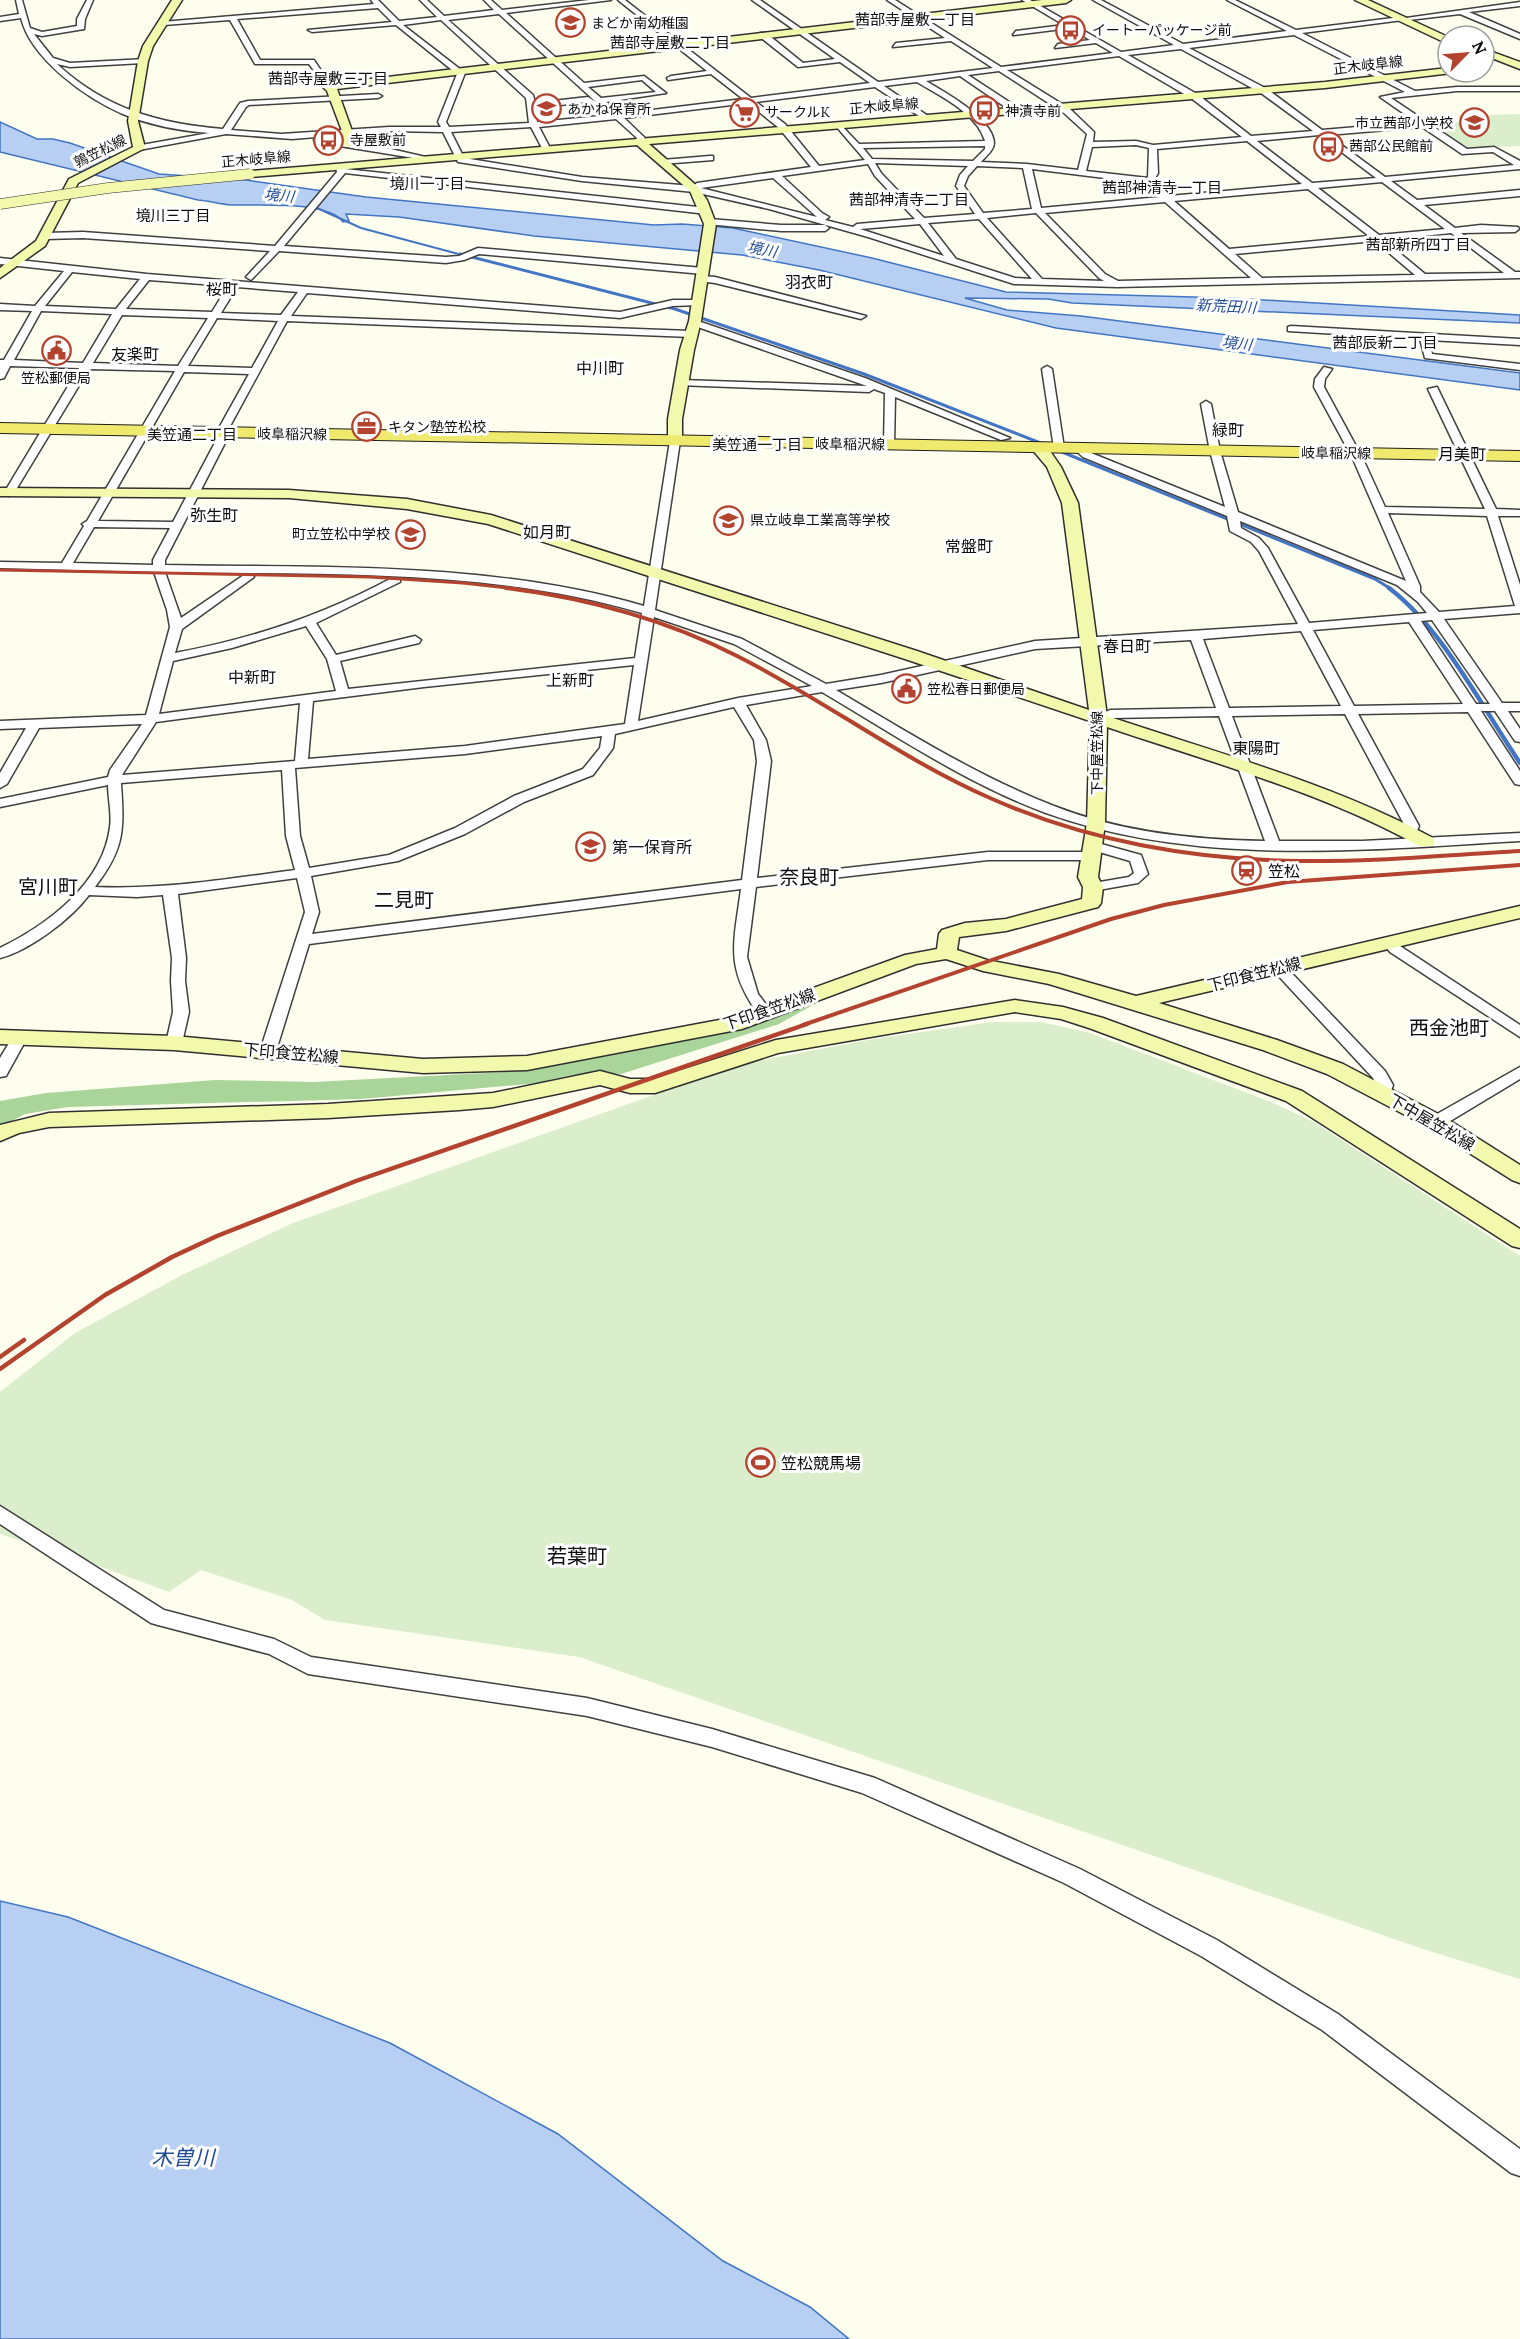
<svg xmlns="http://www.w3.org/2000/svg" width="1520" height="2339" font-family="Lora,'Noto Sans JP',serif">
<rect width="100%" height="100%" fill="#fefeee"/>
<path fill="#a9d59a" d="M829,996L779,1024L621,1074C592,1071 567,1074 539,1083L361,1099L68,1107L25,1114L0,1127V1101L46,1093L215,1080L314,1082L523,1071L736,1029Z"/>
<g fill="#dbeecb">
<path d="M1520,114V146L1468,148L1435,126L1464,121L1458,116Z"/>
<path d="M993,1022H1041L1090,1033L1271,1102L1314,1122L1520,1256V1979L1423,1949L579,1657L325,1620L292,1600L201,1570L169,1592L80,1559L0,1534V1392L75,1333L182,1275L293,1223L741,1064L879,1038Z"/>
</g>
<g fill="#b6cff2" stroke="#4275c4" stroke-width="1.5">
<path d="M0,122L37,139H53L70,143L159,174L246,180L366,197L654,225L682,224L733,228L872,258L1006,292L1231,298L1520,315V323L1072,303L1048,299L965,298L1007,310L1081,316L1520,373V390L1056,328L819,270L742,255L534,236L399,217L346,214L349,221L343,222C328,200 257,206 231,205C220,204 209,201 198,200L0,152Z"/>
<path d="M0,1901L68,1917L390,2043L558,2134L723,2261L810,2307L849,2339H0Z"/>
</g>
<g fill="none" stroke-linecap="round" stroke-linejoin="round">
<path stroke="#4275c4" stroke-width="2" d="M317,208L361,228L466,256"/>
<g stroke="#4275c4" stroke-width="3">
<path d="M460,254L675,309L864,374L1043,444"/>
<path d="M1057,450L1375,579L1391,589"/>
</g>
<path stroke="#4275c4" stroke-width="4.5" d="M1389,588C1442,628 1482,707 1520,763"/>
<defs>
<g id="street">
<path d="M16,0H22L30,28L42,32L77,26V19L87,0H93L85,19L84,29L42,36L34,34L53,58L70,63L146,59L143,63L70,67L57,64C105,109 160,124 223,129L240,103L248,101L378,94L382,96L378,98L249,105L246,107L231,130L281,134L389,127H441L438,122L457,74L396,25L312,32L308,30L392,22L378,8L237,19L260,60H314L332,87L328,89L309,64H255L230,20L164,25L162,22L374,4L371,0H378L399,21L437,17L420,0H427L444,16L494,10L484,0H491L502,10L589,0H611L506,13L584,83L644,76L666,93L606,102L619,114L743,99L711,74L668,80L667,78L671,76L707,71L618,0H625L751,98L870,83L840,62L798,67L760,37V33H766L803,63L835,59L752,0H760L878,82L993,68L951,41L893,47L896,43L945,38L887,0H895L1001,67L1113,53L1096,43L1055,48L1058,44L1090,40L1070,28L1013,35L1016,31L1064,25L1022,0H1030L1121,52L1174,45L1093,0H1101L1183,44L1287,31L1227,0H1235L1296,30L1401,17L1403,20L1302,33L1415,91L1457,87H1520V91H1457L1391,98L1467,149L1494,147L1520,161V169L1391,181L1417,200L1520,190V196L1424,205L1455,228L1481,225L1518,227L1519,229L1515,232L1461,233L1515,272H1520V278L1117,287L1014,284L868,237L769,209L694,192L582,181L458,162L443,132L389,131L292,139L226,134L139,150L135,148L136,146L209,133C182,131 149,125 123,114C86,98 31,59 21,18L0,21V17L19,14ZM499,14L595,101L596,102L588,97L535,103L533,95L448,20ZM441,20L526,98L529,123L449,127L446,122L465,73L403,25ZM1294,35L1405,92L1380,97L1416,122L1322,130L1267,89L1189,48ZM1181,49L1261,93L1313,131L1251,136L1197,94L1128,55ZM1119,56L1191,98L1242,137L1153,145L1136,141L1093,142L1094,132L1070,109L1007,70ZM999,71L1064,113L1087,134L1078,170L1027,164L981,162C986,156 994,150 994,143C993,118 944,92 926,81L960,76L1014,113H1020V109L968,75ZM642,80L656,92L601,98L588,87ZM917,82C940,96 977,113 985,141L859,144L839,123L835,125L865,160L819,166L785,124L756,102L875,87L925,120H928V116L884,86ZM586,102L596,111H602L603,109L597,103L611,115L537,122L535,108ZM748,103L779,128L811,167L697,183L693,186L582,177L464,158L451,132L531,127L542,148L546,150L550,148L539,127L616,119L637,138L635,141L639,143L645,138L624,118ZM1422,127L1462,154L1493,152L1514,165L1385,177L1328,135ZM1319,135L1376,178L1312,183L1257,141ZM1247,141L1302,184L1169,196L1153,182L1158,173L1157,149ZM1136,145L1149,148L1148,178L1086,171L1092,147ZM985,146V149L973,161L872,159L863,148ZM875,163L968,166L960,175L956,186L975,214L924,218L881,173ZM868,164L875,176L915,219L857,224L853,227L825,220L829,217L822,213L782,176ZM977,166L1023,168L1032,209L983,213L964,186L968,176ZM1032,169L1145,183L1160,197L1041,208ZM773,178L817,217L701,188ZM1382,182L1445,229L1379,235L1318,188ZM1308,189L1369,236L1229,249L1174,201ZM1165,202L1251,278L1118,281L1105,274L1045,213ZM1036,213L1099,278L1104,281L1042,279L987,218ZM979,219L1032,279L1015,278L956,259L928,223ZM920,224L944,256L860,229ZM1451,233L1504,273L1425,274L1384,240ZM1375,241L1415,275L1262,278L1235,254Z"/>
<path d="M1520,2V6L1469,12L1520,34V39L1460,14L1409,20L1406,18Z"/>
<path d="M318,138L382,147L430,158L426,160L315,142L314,140Z"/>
<path d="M710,156H713V160L662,164L658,162L662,160Z"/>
<path d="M336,168L707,208L711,211L707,214L345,173L284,246L446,257L459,256L478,248L703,268L708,271L703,274L479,254L464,260L446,263L279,251L251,280L246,277L270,251L83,238L46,239L42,236L46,233L83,232L275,246L337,172Z"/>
<path d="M710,219L781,225H825L829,228L825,231H781L707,224V220Z"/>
<path d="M0,258L147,274L620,312L673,300H701L703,302L698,305L673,306L620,318L307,293L291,316L691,331L696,334L691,337L287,321L229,428L228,437L165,560V565C324,568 489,561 644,606L670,441L675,438L680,441L655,610L742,639L826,684L881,675L1035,641L1298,624L1259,551L1251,542L1230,531L1227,516L1083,457L1073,448L1082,446L1091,453L1225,507L1210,451L1201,404L1206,401L1211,404L1220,451L1238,512L1406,581L1353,459L1314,387L1315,379L1324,367L1332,369L1325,379L1324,387L1363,459L1385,507L1485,509L1428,389L1437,387L1496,509L1520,510V516H1498L1520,585V613L1444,619L1502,703H1520V711H1508L1520,729V742L1515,741L1495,711H1481L1520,771V785L1515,784L1468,712L1358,714L1419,826L1415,835L1410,836L1403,832L1405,826L1345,714L1232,716L1279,841H1362L1520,833V841C1364,850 1197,867 1046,813C967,784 895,735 822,692L746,705L766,740L771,761L757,878L988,852H1090L1097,856L1090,860H988L756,887L747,957L758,994L772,1012L764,1017L759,1015C724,967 734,943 741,889L309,944L276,1051L268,1056L260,1051L305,912L297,878L178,894L186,958L185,981L189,1012L182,1043L174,1048L169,1046L166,1043L173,1012L171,981L172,958L163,895L137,897L89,895C71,919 29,951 0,958V948C47,925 103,884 110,827C112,814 108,798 108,785L0,807V799L108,777L110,770L142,724L39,728L7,784L0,788V773L26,728L0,729V721L146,715L170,627L167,610L154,572L0,568V562L62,563L84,526L82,524L87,521L175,371L89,369L14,493L9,496L5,495L4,493L79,368L10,366L4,378L0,379V360H4L32,311L0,310V304L35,306L64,271L0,264ZM72,272L140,279L116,309L45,306ZM149,280L228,286L212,312L126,309ZM237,287L298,292L281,315L221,313ZM41,311L112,314L83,363L14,360ZM122,315L208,318L178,366L93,363ZM217,318L278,321L252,368L188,366ZM184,372L249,374L219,428L218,437L173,522L98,521ZM1388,513L1487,516L1515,606L1439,612L1420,592V586ZM1240,521L1397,585L1418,602L1427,613L1309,623L1268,548L1259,538L1241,528ZM94,527L170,528L153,560V565L73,563ZM165,572C324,575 488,568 642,613L635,658L348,689L340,661L419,643L421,640L415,636L336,655L316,623L400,582V578H392C323,615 252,639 175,653L182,629L254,577L252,575H244L181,618ZM654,617L734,644L812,686L738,698L638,721ZM1432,620L1490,704H1476L1421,621ZM1409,622L1463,704L1354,706L1313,630ZM306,626L327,659L336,691L159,714L173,661L232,648ZM1301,631L1341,706L1229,708L1203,639ZM1191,640L1216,708L1110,710L1093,718L1099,722L1112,718L1219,716L1265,841C1194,840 1120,832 1054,806C977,776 907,732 836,690L881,683L1035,649ZM634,665L625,724L465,746L308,759L313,701L424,687ZM300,703L295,761L122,775L156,722ZM734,707L754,740L757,761L742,880L312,934L319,912L311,876L398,861L465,834L524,802L593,775L613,748L615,734ZM602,736L600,748L583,769L514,796L455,828L389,855L309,868L300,836L295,768L465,754ZM282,770L286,836L295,870C228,879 163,890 95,887C125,848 124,830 121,783Z"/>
<path d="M702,276L715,277L866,316L861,319L715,283L699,281L697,279Z"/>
<path d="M695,320L865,378L1010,438L1001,440L895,397L894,445L889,448L884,445L885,393L874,389L869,392L677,385V381L681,380L867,386L692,325L690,323Z"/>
<path d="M1291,326L1520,339V345L1429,340L1432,354L1520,364V370L1425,358L1420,339L1288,331V327Z"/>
<path d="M1047,366L1052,369L1064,448L1059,451L1054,448L1042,369Z"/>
<path d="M1094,842L1141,855L1148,874L1138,883L1093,891L1088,890L1086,887L1088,884L1129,877L1134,873L1130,861L1089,849L1087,846Z"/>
<path d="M1389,938L1394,939L1400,946L1520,1025V1037L1390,952L1382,942Z"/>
<path d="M1278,963L1283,964L1385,1071L1393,1085L1389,1097H1377L1375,1093L1377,1085L1373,1078L1273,970L1271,967Z"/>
<path d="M19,1033L27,1038L6,1076L0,1077V1058L14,1035Z"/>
<path d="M1520,1067V1079L1442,1126H1430L1428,1122L1430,1118Z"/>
<path d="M0,1506L164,1610L274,1639L311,1657L587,1698L712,1729L875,1778L1080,1869L1217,1940L1338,2014L1520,2149V2176L1511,2173L1322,2030L1201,1956L1064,1883L862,1793L712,1747L587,1716L308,1674L269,1654L158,1625L151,1623L0,1524Z"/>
</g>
<g id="secondary">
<path d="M172,0H182L153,46L148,61L138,121L145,148L78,183L45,246L0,278V268L36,241L69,179L133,147L128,121L138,61L143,46Z"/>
<path d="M1042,0H1071L1066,3L337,89L352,131L353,144L348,147L343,144L342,131L327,91L323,87L328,84Z"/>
<path d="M1355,0H1368L1448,37V44Z"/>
<path d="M1484,49L1520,62V69L1484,55Z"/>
<path d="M1448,68V72L1452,73L1325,88L649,144L698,187L707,200L716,224L701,321L694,350L682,419V441L675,445L668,441V419L680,350L689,321L704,224L690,191L637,145L250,177L244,174L250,171L1325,82Z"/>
<path d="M1038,444L1050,451L1061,467L1078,503L1107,716C1217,753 1331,783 1433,838L1435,842L1433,846H1419C1322,792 1213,763 1107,727L1105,823L1098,877L1103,887L1101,903L1098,907L1006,931L959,937L957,950L987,960L1059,974L1136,996L1520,906V918L1159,1003L1277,1040L1343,1064L1444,1117L1520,1165V1183L1512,1180L1428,1127L1327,1074L1263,1050L1049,984L983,971L946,959L916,964L742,1029L527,1070L423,1073L174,1050L0,1044V1030L174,1036L423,1059L527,1056L730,1018L905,955L937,949L939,934L942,930L965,923L1006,919L1082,899L1083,887L1078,877L1087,823L1090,721L905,659L488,524L407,509L289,498L0,496V488L289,490L407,499L491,515L917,651L1089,710L1062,503L1047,467L1031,448Z"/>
<path d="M1015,1000L1063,1007L1103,1018L1302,1091L1520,1229V1248L1512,1246L1286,1101L1089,1028L1061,1019L1015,1012L778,1053L655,1093H630L600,1085L493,1107L459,1110L328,1118L49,1127L19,1133L0,1141V1125L49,1113L328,1104L493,1093L600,1071L630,1079H653L776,1040Z"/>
</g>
<path id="primary" d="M0,423L1520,451V461L0,433Z"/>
</defs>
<use href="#street" stroke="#404040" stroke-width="3"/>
<use href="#secondary" stroke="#2f2f2f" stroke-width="3"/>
<use href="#primary" stroke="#1e1e1e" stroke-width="2"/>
<use href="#street" fill="#fff" fill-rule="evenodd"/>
<use href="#secondary" fill="#f2f9ad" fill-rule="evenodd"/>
<use href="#primary" fill="#efea6d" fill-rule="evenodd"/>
<path stroke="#b3432f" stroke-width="3" d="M0,570L370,577L463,583L516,589"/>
<g stroke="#b3432f" stroke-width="4">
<path d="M506,588C586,598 665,619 737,656C823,699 901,759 990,798C1086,841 1195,860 1300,861C1373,862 1447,855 1520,851"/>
<path d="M803,1025L1111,919L1164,905L1288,882L1520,865"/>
</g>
<g stroke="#b3432f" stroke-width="4.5">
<path d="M0,1357L24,1340"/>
<path d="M0,1369L105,1295L172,1257L217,1236L356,1181L807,1024"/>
</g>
<defs>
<path id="secondary-bridge" d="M0,204L108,188L250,174"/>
</defs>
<use href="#secondary-bridge" stroke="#2f2f2f" stroke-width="11" stroke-linecap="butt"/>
<use href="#secondary-bridge" stroke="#f2f9ad" stroke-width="10"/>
</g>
<defs>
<symbol id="school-ring" viewBox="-11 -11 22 22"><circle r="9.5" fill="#fff" stroke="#b3432f" stroke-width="1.5"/><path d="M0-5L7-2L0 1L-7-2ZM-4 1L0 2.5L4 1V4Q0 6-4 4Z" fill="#b3432f"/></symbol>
<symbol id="bus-ring" viewBox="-11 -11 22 22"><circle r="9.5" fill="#fff" stroke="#b3432f" stroke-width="1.5"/><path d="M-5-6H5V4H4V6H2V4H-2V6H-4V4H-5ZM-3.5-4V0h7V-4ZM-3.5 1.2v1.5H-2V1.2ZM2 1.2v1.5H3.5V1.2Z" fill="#b3432f"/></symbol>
<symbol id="supermarket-ring" viewBox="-11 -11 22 22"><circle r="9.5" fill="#fff" stroke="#b3432f" stroke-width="1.5"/><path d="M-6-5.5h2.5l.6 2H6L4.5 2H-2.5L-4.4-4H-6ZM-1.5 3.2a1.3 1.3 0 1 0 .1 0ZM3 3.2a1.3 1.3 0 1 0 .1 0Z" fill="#b3432f"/></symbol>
<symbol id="civic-ring" viewBox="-11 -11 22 22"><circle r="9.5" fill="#fff" stroke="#b3432f" stroke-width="1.5"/><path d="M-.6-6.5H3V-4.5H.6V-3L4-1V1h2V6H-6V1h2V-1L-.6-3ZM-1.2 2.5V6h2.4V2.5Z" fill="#b3432f"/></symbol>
<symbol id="office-ring" viewBox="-11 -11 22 22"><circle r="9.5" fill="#fff" stroke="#b3432f" stroke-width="1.5"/><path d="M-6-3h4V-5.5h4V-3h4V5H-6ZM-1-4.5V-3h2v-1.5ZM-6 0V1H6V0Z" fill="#b3432f"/></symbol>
<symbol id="station-ring" viewBox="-11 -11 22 22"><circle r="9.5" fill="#fff" stroke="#b3432f" stroke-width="1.5"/><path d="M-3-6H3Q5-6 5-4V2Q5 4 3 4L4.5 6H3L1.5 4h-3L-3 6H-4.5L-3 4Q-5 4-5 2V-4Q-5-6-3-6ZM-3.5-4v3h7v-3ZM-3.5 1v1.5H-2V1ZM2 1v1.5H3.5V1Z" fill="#b3432f"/></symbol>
<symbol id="stadium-ring" viewBox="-11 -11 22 22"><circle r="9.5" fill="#fff" stroke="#b3432f" stroke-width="1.5"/><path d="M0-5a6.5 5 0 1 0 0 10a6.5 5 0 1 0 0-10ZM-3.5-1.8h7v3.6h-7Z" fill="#b3432f"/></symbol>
</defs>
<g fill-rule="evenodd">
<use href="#school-ring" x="554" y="6" width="33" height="33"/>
<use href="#bus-ring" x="1054" y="14" width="33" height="33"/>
<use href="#school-ring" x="530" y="92" width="33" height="33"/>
<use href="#bus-ring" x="968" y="94" width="33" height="33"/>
<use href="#supermarket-ring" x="728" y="96" width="33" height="33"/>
<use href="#school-ring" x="1458" y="106" width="33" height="33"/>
<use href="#bus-ring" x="312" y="124" width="33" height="33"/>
<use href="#bus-ring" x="1312" y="130" width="33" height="33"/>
<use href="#civic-ring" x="40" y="334" width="33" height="33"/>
<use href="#office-ring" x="350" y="410" width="33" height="33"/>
<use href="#school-ring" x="712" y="504" width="33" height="33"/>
<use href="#school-ring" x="394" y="518" width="33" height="33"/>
<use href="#civic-ring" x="890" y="672" width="33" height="33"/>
<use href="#school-ring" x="574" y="830" width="33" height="33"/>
<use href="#station-ring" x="1230" y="854" width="33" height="33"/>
<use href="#stadium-ring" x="744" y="1446" width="33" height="33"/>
</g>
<g text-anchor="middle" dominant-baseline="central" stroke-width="6" stroke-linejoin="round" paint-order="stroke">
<g font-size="14" fill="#0d0d0d" stroke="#fff" text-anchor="start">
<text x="591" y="23">まどか南幼稚園</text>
<text x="1092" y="30">イートーパッケージ前</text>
<text x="567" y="109">あかね保育所</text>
<text x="1005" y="111">神漬寺前</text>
<text x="765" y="112">サークルK</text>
<text x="1453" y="123" text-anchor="end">市立茜部小学校</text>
<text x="350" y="140">寺屋敷前</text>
<text x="1349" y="146">茜部公民館前</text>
<text x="56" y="378" text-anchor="middle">笠松郵便局</text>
<text x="388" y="427">キタン塾笠松校</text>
<text x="750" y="520">県立岐阜工業高等学校</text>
<text x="390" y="534" text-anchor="end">町立笠松中学校</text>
<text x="927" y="689">笠松春日郵便局</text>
</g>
<g font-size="14" fill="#0d0d0d" stroke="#fff">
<text transform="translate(1368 65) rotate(-7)">正木岐阜線</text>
<text transform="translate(884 106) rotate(-5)">正木岐阜線</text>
<text transform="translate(100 151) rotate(-26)">鶉笠松線</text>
<text transform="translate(256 159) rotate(-5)">正木岐阜線</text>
<text transform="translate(292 434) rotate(1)">岐阜稲沢線</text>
<text transform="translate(850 444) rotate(1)">岐阜稲沢線</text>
<text transform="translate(1336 453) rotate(1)">岐阜稲沢線</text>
<text transform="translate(1097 753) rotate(-90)">下中屋笠松線</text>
</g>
<g font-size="15" fill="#0d0d0d" stroke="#fff">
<text x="915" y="19">茜部寺屋敷一丁目</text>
<text x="670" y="42">茜部寺屋敷二丁目</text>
<text x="328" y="78">茜部寺屋敷三丁目</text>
<text x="427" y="183">境川一丁目</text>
<text x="1162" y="187">茜部神清寺一丁目</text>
<text x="909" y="199">茜部神清寺二丁目</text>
<text x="173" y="215">境川三丁目</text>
<text x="1418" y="244">茜部新所四丁目</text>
<text x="1385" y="342">茜部辰新二丁目</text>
<text x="192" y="434">美笠通二丁目</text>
<text x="757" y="444">美笠通一丁目</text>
</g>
<g font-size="15" font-style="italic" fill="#1f4a96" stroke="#fff">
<text transform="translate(279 195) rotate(6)">境川</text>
<text transform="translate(762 249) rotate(11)">境川</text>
<text transform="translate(1226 306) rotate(3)">新荒田川</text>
<text transform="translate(1237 343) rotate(7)">境川</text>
</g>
<g font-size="16" fill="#0d0d0d" stroke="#fff">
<text x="809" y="282">羽衣町</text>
<text x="222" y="289">桜町</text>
<text x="135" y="354">友楽町</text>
<text x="600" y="368">中川町</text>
<text x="1228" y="430">緑町</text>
<text x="1462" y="454">月美町</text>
<text x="214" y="515">弥生町</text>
<text x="547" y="532">如月町</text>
<text x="969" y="546">常盤町</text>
<text x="1127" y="646">春日町</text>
<text x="252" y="677">中新町</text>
<text x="570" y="680">上新町</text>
<text x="1256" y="748">東陽町</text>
</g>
<g font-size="16" fill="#0d0d0d" stroke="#fff" text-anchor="start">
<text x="612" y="847">第一保育所</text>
<text x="1268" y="871">笠松</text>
<text x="781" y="1463">笠松競馬場</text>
</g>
<g font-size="16" fill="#0d0d0d" stroke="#fff">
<text transform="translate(1254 974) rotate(-14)">下印食笠松線</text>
<text transform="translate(769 1009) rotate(-19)">下印食笠松線</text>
<text transform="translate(291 1053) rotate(5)">下印食笠松線</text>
<text transform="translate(1432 1122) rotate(30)">下中屋笠松線</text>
</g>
<g font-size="20" fill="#0d0d0d" stroke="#fff">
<text x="809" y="876">奈良町</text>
<text x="48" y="886">宮川町</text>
<text x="404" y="899">二見町</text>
<text x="1449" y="1027">西金池町</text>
<text x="577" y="1555">若葉町</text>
</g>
<g font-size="21" font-style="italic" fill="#1f4a96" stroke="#fff">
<text x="183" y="2157">木曽川</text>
</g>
</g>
<g transform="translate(1466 54) rotate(65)"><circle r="28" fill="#ffffff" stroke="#9e9e9e" stroke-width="1.5"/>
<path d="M0-4.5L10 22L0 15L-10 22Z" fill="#b3432f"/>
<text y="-9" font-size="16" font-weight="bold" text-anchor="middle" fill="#0d0d0d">N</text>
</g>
</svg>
